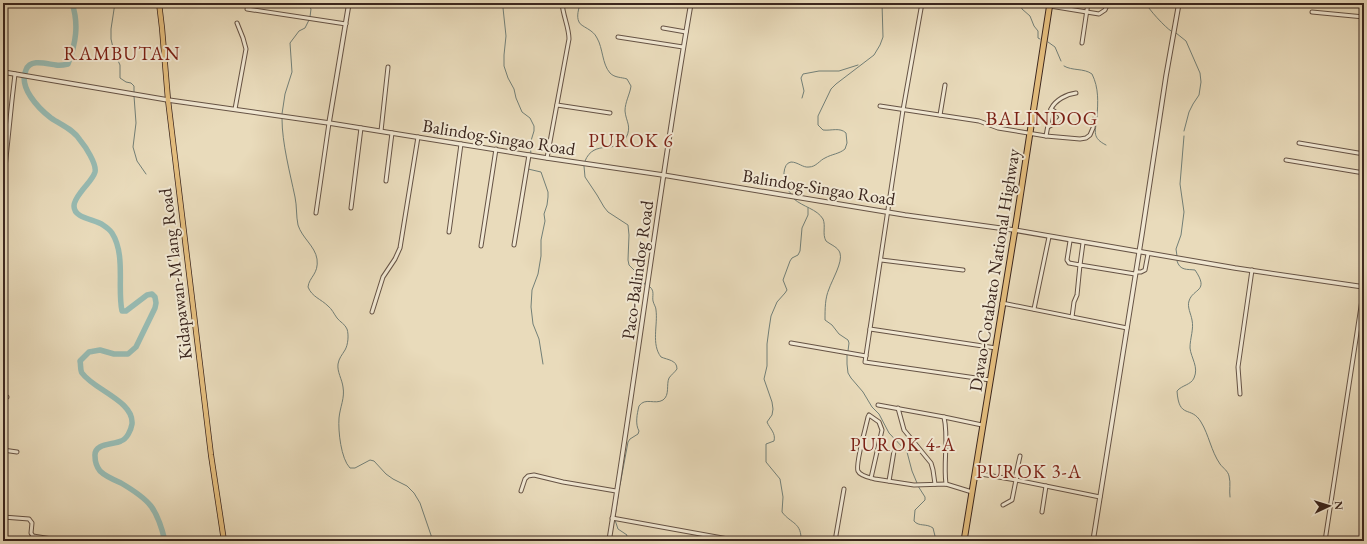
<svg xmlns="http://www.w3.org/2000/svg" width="1367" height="544" font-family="'EB Garamond',serif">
<rect width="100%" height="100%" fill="#e9dbbb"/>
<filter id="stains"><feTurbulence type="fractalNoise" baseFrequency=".005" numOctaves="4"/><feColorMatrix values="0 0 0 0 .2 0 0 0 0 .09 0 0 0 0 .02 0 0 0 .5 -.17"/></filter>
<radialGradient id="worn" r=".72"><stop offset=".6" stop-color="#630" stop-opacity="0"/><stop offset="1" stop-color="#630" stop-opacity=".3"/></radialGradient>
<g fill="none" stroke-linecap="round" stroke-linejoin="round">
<g stroke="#727f77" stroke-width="1">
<path d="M115,3L111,29V39L114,52L120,65V78L126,82L131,83L134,86V93"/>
<path d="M307,3L311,9L310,17"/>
<path d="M505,3L503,8L506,36L504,55V66L508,78L514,89L516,98L522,112L530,118L534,126V131L530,144L531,154"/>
<path d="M580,3C579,9 576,16 579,22C581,27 593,29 597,38C603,48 602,64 610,73C615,78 621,77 627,79L631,86C630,94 625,102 625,111C626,122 632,126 626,138C618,155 594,138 585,161"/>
<path d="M1020,3L1022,9L1030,16L1034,26L1038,31V38L1040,39"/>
<path d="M1146,3C1147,8 1166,28 1171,31"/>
<path d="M1176,33L1186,41L1200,73L1201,82L1199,95L1193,104L1189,112L1184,131"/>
<path d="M1048,42L1055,47L1061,61"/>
<path d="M1064,66C1072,71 1084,68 1092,74C1099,88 1098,102 1097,117"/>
<path d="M134,96L136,123L133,147L137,161L146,174"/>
<path d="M802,98L804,91L801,78L803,74L819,71H839L858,65"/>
<path d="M282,114L285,94L292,72L290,43L299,31L305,28L309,20"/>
<path d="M282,119C282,143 290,173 295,197C297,206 296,216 298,225C302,238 315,246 317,259C319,274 309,277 308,287C312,297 321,299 328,306C332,309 334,314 337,318C340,322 345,324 347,329C349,335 348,345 345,350C342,355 339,358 338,364C337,372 342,379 343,387C345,398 340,407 339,418C338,431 341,459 350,468H355L370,460L374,461L386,474L393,479L407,486L414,493L420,503L433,541"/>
<path d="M1097,119C1095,132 1092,138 1106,145"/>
<path d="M530,160L528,169L541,172L548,192V197L547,205L544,214L545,221L541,240V256L538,274L532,290L531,307L533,324L539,339L543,364"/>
<path d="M584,166L585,177L597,195L604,207L608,212L628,225L629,235L628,260L629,265L638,274L646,286"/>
<path d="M791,194C790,192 787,189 786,187C783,181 782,163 791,162C798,162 803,168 809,167C816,167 820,160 825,158C832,154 839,154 845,149L847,143L846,133C840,127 831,131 823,130L818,125V116L831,89L836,84L874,55L880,45L883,37L882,3"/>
<path d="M794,199C803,207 817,209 823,219C826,226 822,234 826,241C831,245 838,247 840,253C843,262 832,280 829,289C825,298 825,309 825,320L832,325L839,334L848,340L849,343L848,351"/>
<path d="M1177,256L1176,249L1181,235L1184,212L1180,184L1184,136"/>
<path d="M1177,261C1180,271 1187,269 1195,270C1210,292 1193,288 1189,301C1187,307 1191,314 1192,320C1194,329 1190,338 1190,348C1191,358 1199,367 1194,378C1191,385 1182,385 1177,391C1179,420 1191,405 1201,422C1209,435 1211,451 1220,464C1223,468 1228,471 1229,476C1231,483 1229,490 1230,497"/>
<path d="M847,355V364L848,373L851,378L863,392L872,407L879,414L889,433L907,452L912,471L917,483"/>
<path d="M620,485L628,442L630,439L638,434L639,431C635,424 637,414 639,406C645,397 655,405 663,400C670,395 666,385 669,378C671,375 675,372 677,369C677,360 668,360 661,357C651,344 658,325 656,310C656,307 654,305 653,301C652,296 655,291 650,287"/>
<path d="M918,486L925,497V500L915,510L914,521C919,527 926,523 933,528L935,536V541"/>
<path d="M615,517L618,496"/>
<path d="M615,520L618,529L627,535L625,541"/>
<path d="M801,541C802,522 791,524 782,512L783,497L780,479L766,462V444L774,441C776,433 770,429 767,422L772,415L773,409L772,402L764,379L767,366V344L769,329L771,316L777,302L785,293L787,290L783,280L790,261L792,258L798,255L800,251L802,228L808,215V208"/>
</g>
<path stroke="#97bbb3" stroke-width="5.5" d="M72,3C79,24 76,43 68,64C64,65 60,66 56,65C47,64 30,58 26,70C18,87 38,108 51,118C61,125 73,129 80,140C85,146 97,164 95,172C93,179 85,186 81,192C78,196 74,201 74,206C74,219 95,219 103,225C106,227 110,230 112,233C126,255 117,288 122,311H126L147,295L152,294L155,297L156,303L155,308L136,347L128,354H114L100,350L89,352L80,361C81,365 80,370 82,373C94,390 134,401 132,424C131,430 127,439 121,441C113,445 94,443 95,456C95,462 96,466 100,471C105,476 114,480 121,483C150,500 157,508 165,541"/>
<defs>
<g id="minor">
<path d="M922,3L903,110L865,362L990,380"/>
<path d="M1050,6L1099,14L1105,10L1108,3"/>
<path d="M247,9L346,24"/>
<path d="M1312,12L1364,17"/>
<path d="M663,28L686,32"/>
<path d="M618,37L683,47"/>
<path d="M1082,43L1088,3"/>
<path d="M557,105L610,113"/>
<path d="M880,106L979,121L998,128L1046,136L1080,139L1086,138L1090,135L1093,128L1094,119"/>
<path d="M235,109L246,49L243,38L237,23"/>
<path d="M1051,109C1055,100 1067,94 1076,93"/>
<path d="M940,115L945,85"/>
<path d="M381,131L388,67"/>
<path d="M1046,136L1051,109L1060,115L1061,118L1058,121L1048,127"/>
<path d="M1299,143L1364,154"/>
<path d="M547,158L569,39C569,27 563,16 562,3"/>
<path d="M1286,160L1364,173"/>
<path d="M386,181L392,133"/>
<path d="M351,208L361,128"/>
<path d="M316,213L329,123"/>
<path d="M449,232L461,144"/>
<path d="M3,233L5,168L12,100L15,74"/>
<path d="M1070,241L1067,260L1069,263L1080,265L1083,243"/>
<path d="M514,245L529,155"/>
<path d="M481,246L496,149"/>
<path d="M881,260L963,270"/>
<path d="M1136,272H1141L1145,270L1148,254"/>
<path d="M1002,303L1127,328"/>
<path d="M1034,309L1049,237"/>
<path d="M372,312L383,277L395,259L400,248L418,137"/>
<path d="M1072,317L1074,302L1077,295L1080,265L1135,274"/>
<path d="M870,329L996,348"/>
<path d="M791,343L866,356"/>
<path d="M1240,394L1238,367L1252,270"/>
<path d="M3,397H7"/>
<path d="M878,405L944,417L982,425"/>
<path d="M898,408L904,430L931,463L933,470L935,484"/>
<path d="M944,417C949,439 943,462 946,484"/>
<path d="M3,450L17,452"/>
<path d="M1020,456L1016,474V480L1100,497"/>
<path d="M975,473L1016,480L1012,500L1003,505"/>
<path d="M871,478L882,430L879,422L869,415L868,417C866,427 855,464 858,471C860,476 871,478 875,479L914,485L946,484L972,492"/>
<path d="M889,481L894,451"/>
<path d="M521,491L525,479L528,476L534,475L563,482L616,491"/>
<path d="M1042,512L1046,486"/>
<path d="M3,517L29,519L32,523L31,533L33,536L64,541"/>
<path d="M612,518L739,541"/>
<path d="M835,541L844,489"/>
<path d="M1325,541L1364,287"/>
</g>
<g id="tertiary">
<path d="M3,72L168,100L329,123L547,158L663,175L905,215L1014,230L1235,268L1364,287"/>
<path d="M329,123L349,3"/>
<path d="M609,541C638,362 660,182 691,3"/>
<path d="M1093,541L1142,234L1166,76L1179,3"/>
</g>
<path id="primary" d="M159,3L162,28L168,100L211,455L224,541"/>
<path id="trunk" d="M964,541L1017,217L1050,3"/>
</defs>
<use href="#minor" stroke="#665345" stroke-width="5"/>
<use href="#tertiary" stroke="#665345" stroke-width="5.5"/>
<use href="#primary" stroke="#3b261e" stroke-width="6"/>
<use href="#trunk" stroke="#3b261e" stroke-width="7"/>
<use href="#minor" stroke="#f1e8d3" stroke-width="3"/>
<use href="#tertiary" stroke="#f1e8d3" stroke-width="3.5"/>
<use href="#primary" stroke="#e4be7e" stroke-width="4.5"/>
<use href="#trunk" stroke="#e4be7e" stroke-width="5"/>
</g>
<g text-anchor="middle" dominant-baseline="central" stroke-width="4" stroke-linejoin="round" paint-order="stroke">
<g font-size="18" fill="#3b261e" stroke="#f1e8d3">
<text transform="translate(499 137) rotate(9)">Balindog-Singao Road</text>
<text transform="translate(819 187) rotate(9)">Balindog-Singao Road</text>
<text transform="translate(637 270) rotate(-82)">Paco-Balindog Road</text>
<text transform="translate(994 270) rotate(-81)">Davao-Cotabato National Highway</text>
<text transform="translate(175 274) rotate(-97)">Kidapawan-M'lang Road</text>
</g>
<g font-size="19" letter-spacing="1" fill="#7a1f14" stroke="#f1e8d3">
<text x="122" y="53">RAMBUTAN</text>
<text x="631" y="140">PUROK 6</text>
<text x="903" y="444">PUROK 4-A</text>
<text x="1029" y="471">PUROK 3-A</text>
</g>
<g font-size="20" letter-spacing="1" fill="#7a1f14" stroke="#f1e8d3">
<text x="1042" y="118">BALINDOG</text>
</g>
</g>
<rect width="1367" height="544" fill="none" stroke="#e9dbbb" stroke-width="16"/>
<rect x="4" y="4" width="1359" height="536" fill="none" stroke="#3b261e" stroke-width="2"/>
<rect x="8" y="8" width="1351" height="528" fill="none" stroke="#3b261e"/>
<g transform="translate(1329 506) rotate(86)" stroke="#f1e8d3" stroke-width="3" paint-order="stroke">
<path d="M0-3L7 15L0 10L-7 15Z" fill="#3b261e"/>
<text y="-6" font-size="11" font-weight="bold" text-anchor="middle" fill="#3b261e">N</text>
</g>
<rect width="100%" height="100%" filter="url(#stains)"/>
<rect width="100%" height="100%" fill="url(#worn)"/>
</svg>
